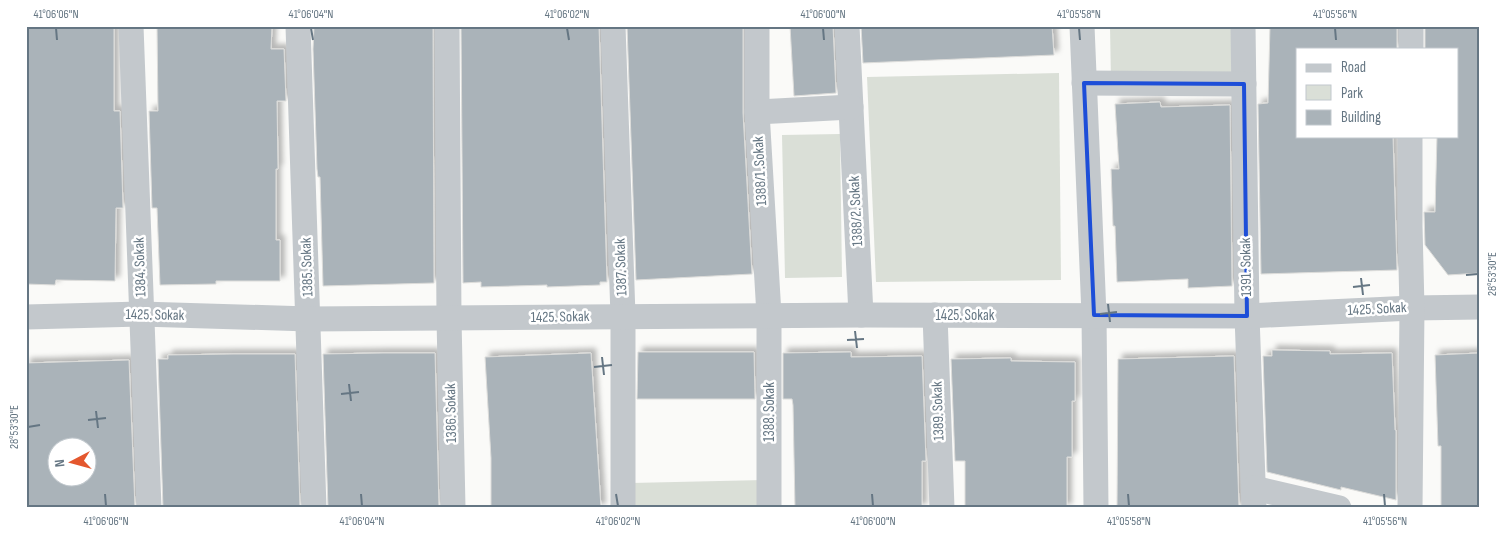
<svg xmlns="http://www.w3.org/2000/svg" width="1506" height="534" font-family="'Sofia Sans Condensed',sans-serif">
<defs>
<filter id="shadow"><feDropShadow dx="4.5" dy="-4.5" stdDeviation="2.5" flood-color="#0004"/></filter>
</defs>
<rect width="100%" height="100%" fill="#fafaf8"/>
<g fill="#dadfd7">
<path d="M1110,26H1231L1232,79L1111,81Z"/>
<path d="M1059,73L1061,280L876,282L867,77Z"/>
<path d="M840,134L842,277L785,278L782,135Z"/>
<path d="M764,480V508H632L631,483Z"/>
</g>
<g fill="#aab3b9" stroke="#dcdcda" fill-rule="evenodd" filter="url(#shadow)">
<path d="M26,26H114V111H120L123,208H116L115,281L56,280L55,285L26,284Z"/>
<path d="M157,26H272L271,49H284L286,101H277L278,169H276V240H280V281H216V284L160,285L157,208H152L149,111H158Z"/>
<path d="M314,26H433L434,283L323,286L320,177H318L317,169L313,49Z"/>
<path d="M461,26H599L607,282H600V285L547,287V285L481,287V282L463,283Z"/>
<path d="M627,26H743V113L752,274L636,280Z"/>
<path d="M790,26H833L836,93L794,96Z"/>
<path d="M861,26H1052L1054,55L863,63Z"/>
<path d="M1270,26H1397V49H1297V136H1393L1397,270L1261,274L1258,104L1268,103Z"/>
<path d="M1425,26H1480V273L1448,275L1425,245L1424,212H1435L1437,136H1457V49H1425Z"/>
<path d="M1160,102L1161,107L1230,105L1232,286L1188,288V279L1117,282L1115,226H1113L1111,169H1119L1115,104Z"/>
<path d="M1272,350L1330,351V354L1392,353L1395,430H1396V500L1341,487V490L1267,472L1263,356H1272Z"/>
<path d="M638,352H754L755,399H637Z"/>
<path d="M851,352V357L922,356L926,461H922V508H795L793,405L792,399H783V353Z"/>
<path d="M383,353H435L439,508H328L323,354Z"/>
<path d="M591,353L601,508H491V458L485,357Z"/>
<path d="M1480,353V507L1441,508V446H1438L1435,355Z"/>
<path d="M233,354H295L300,508H163L158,359H168V355Z"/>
<path d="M1234,356L1239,508H1117L1118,359Z"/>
<path d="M1011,358V361L1075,362V401H1072V457H1067V508H965V461H955L951,359Z"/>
<path d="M129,360L135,508H28L26,477V363ZM58,446H88V476H58Z"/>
</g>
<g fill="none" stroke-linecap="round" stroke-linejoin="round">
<g stroke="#c3c8cc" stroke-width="25">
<path d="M131,26L149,508"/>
<path d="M298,26L314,508"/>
<path d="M447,26L449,318L453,508"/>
<path d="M613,26L623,316V508"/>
<path d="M757,26V112L769,315V508"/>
<path d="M847,26L861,315"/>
<path d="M1082,26L1094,315L1096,508"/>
<path d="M1243,26L1247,316L1254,508"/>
<path d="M1411,49V26"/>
<path d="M1084,83L1244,84"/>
<path d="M757,112L851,107"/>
<path d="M935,315L942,508"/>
<path d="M26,317L141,314L309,319L861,315L1247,316L1412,308L1480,307"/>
<path d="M1254,488L1339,508"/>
<path d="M1410,508L1412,308L1410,226V136"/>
</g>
</g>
<path fill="none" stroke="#1d4ed8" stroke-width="4" stroke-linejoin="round" d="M1084,83L1244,84L1247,316L1094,315Z"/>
<path fill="none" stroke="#657683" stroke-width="2" d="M56,28L57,40M311,28L313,40M567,28L569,40M823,28L824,40M1079,28L1080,40M1335,28L1336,40M1466,275L1478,274M1361,278L1363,295M1353,287L1370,285M1108,304L1110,322M1100,314L1117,312M855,331L857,348M847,340L864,339M602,357L604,375M594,367L612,365M349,384L351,401M341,394L359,392M96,411L98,428M88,420L106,418M28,427L40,425M105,494L106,506M361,494L362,506M616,494L618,506M872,494L873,506M1128,494L1129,506M1384,494L1385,506"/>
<g text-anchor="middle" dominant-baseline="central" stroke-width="5" stroke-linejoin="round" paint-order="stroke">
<g font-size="15" fill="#657683" stroke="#fff">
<text transform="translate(760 171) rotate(-93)">1388/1 .Sokak</text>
<text transform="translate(856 211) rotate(-93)">1388/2. Sokak</text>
<text transform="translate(140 267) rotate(-92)">1384. Sokak</text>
<text transform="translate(307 267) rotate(-92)">1385. Sokak</text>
<text transform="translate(621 267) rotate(-92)">1387. Sokak</text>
<text transform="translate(1246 267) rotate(-91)">1391. Sokak</text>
<text transform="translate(1377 309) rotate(-3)">1425. Sokak</text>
<text transform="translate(155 315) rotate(1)">1425. Sokak</text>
<text x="965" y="315">1425. Sokak</text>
<text transform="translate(560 317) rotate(-1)">1425. Sokak</text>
<text transform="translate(938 411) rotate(-92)">1389. Sokak</text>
<text transform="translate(769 412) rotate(-90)">1388. Sokak</text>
<text transform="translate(451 413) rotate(-91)">1386. Sokak</text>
</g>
</g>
<rect width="1506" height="534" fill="none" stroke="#ffffff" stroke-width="55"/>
<rect x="1296" y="48" width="162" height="90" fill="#ffffff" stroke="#c1c8cd"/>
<rect x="1306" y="64" width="25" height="8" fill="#c3c8cc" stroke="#c1c8cd"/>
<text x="1341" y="72" font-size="15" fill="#657683">Road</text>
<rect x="1306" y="85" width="25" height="15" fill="#dadfd7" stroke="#c1c8cd"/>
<text x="1341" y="98" font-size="15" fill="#657683">Park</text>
<rect x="1306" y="110" width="25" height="15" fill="#aab3b9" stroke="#c1c8cd"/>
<text x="1341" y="122" font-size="15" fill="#657683">Building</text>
<g transform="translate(72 462) rotate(264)"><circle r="24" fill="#ffffff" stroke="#c1c8cd"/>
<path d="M0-4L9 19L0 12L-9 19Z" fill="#e4572e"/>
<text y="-8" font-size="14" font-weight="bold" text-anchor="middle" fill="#657683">N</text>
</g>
<rect x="28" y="28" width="1450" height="478" fill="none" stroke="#657683" stroke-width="2"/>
<g font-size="12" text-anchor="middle" fill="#657683">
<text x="56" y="18">41°06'06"N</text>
<text x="311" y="18">41°06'04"N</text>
<text x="567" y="18">41°06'02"N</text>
<text x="823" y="18">41°06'00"N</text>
<text x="1079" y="18">41°05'58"N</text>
<text x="1335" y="18">41°05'56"N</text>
<text transform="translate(1492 274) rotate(-90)" y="4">28°53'30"E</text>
<text transform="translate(14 427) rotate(-90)" y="4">28°53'30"E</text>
<text x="106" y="525">41°06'06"N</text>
<text x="362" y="525">41°06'04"N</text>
<text x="618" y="525">41°06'02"N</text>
<text x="873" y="525">41°06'00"N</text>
<text x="1129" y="525">41°05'58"N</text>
<text x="1385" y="525">41°05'56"N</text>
</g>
</svg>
